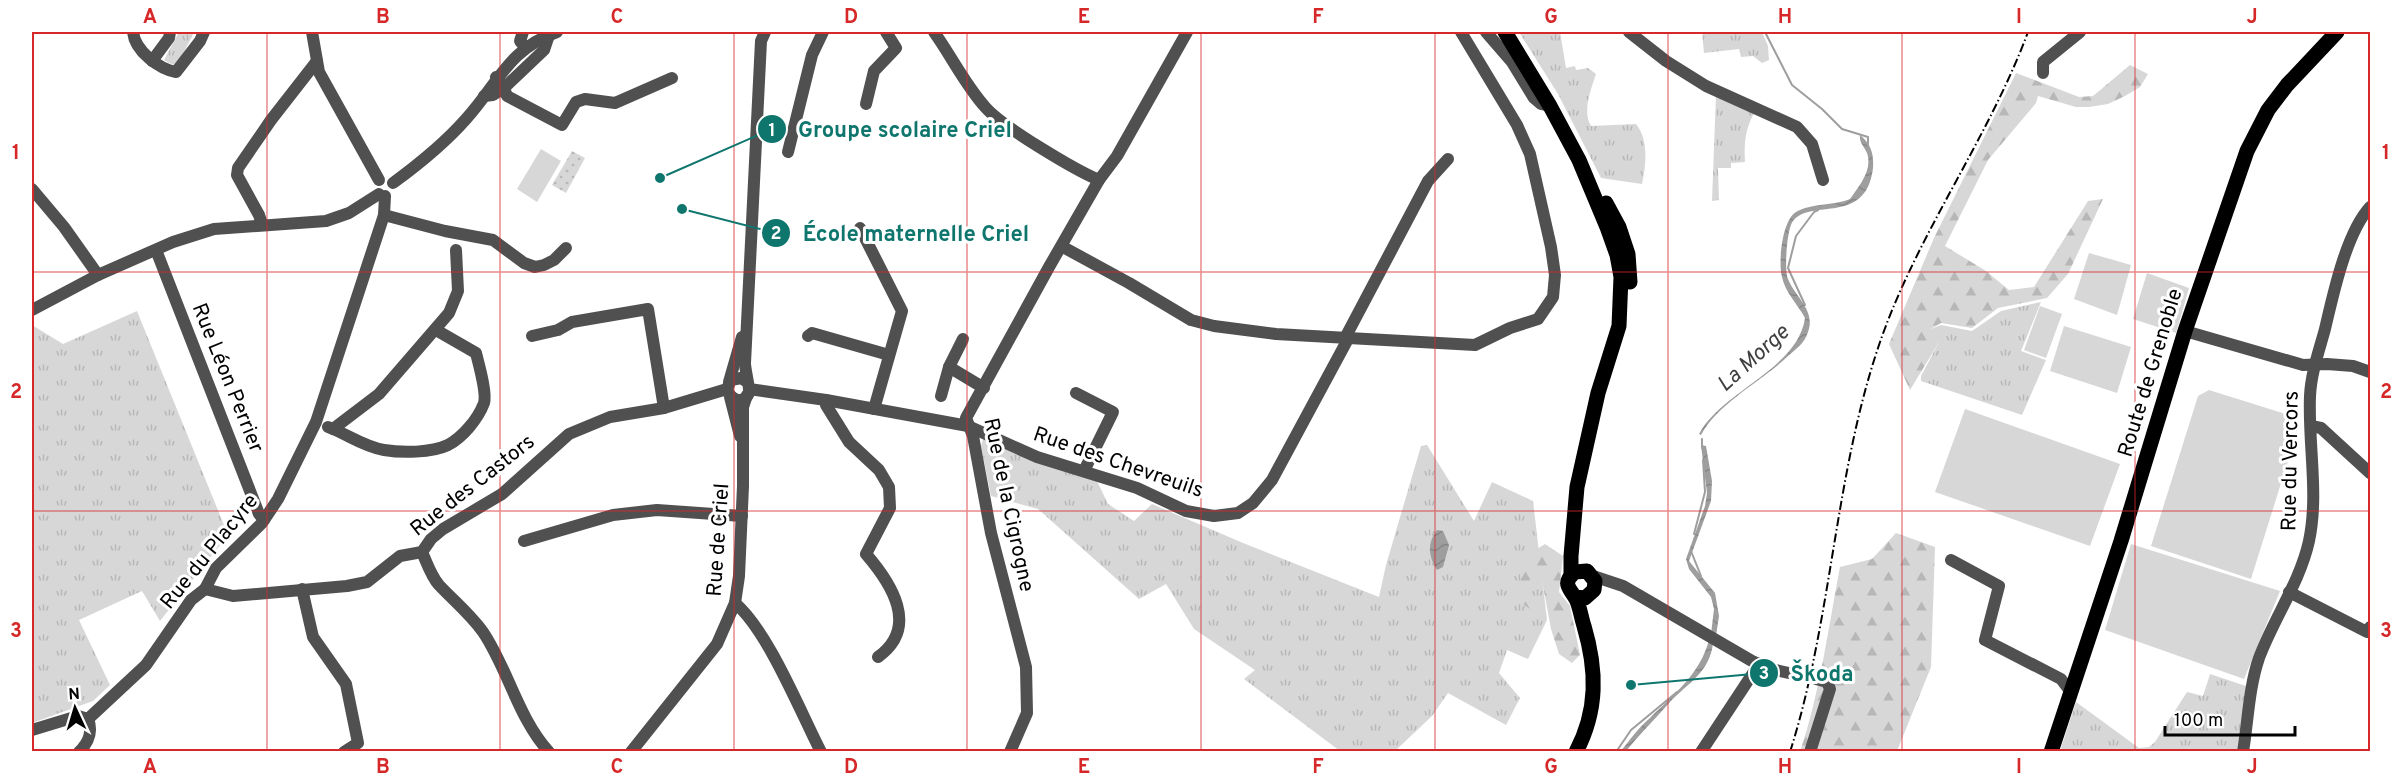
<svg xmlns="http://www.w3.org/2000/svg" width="2402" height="783" font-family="Overpass,sans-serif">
<defs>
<pattern id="grass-tufts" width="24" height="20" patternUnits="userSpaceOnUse" patternTransform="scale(1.5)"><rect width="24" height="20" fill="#d7d7d7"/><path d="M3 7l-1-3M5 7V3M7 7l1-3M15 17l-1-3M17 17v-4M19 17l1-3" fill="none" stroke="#b7b7b7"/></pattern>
<pattern id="forest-firs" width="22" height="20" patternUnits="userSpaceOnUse" patternTransform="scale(1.5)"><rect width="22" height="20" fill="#d7d7d7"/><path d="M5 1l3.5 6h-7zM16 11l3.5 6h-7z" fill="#b7b7b7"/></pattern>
<pattern id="park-dots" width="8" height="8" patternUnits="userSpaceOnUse" patternTransform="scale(1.5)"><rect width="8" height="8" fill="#d7d7d7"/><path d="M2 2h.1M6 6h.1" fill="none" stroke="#b7b7b7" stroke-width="1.8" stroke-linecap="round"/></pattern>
<pattern id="water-waves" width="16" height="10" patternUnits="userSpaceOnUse" patternTransform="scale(1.5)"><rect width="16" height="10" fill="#9e9e9e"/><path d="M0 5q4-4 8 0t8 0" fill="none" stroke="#868686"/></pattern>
</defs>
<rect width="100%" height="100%" fill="#fff"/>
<g fill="url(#grass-tufts)">
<path d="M179,32H194L180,60L173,65L164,60Z"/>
<path d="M1519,32H1560L1566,68L1575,66L1576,70L1588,68L1596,74C1591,89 1582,112 1591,126L1636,124C1649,140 1646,165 1642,184L1601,178L1558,94Z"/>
<path d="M1702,32H1762L1768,46L1769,60L1762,63L1753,56L1741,57L1739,49L1704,53Z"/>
<path d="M1716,95L1754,113C1745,130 1744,143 1745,162L1731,163V168H1718L1719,200L1712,201Z"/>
<path d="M2041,302L2021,351L2046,360L2022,415L1921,381V376L1938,344L1928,330L1941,325L1972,331L2001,311Z"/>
<path d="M137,311L228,535L160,621L142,591L79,620L110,685L93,701L32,723V325L63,344Z"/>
<path d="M983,439L1097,481L1108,504L1134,521L1152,504L1243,543L1379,597L1386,565L1421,446L1427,445L1474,521L1492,482L1533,501L1547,620L1528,659L1507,650L1499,673L1520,698L1506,725L1448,693L1432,716L1395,751H1340L1244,679L1255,670L1194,629L1166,584L1139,599L1038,509L991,496L981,446Z"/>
<path d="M2210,674L2246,686L2239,751L2065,752L2061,748L2076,702L2139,748L2149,747L2155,742L2187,692L2203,696Z"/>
</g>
<g fill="url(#forest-firs)">
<path d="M2130,65L2148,74L2140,87L2125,96L2108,104L2089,107H2076L2038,96L2036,103L1988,160L1945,246L1986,271L2009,290L2034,287L2088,201L2103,199L2068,274L2047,298L1998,308L1972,328L1941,323L1929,330L1938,344L1910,390L1889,344L1934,238L2016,73L2079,97L2093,96Z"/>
<path d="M1896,533L1935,547L1931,667L1897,751L1800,752C1820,692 1828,629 1840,567L1872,559Z"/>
<path d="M1545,544L1563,556L1559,592L1570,606L1580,655L1572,663L1559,654L1551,629L1540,570L1530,574V609L1523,604L1519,560Z"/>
</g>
<path fill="url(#park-dots)" d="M572,151L585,158L566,193L552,185Z"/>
<g fill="#d7d7d7">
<path d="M541,149L561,161L537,202L517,189Z"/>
<path d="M2089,253L2131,265L2117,315L2074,299Z"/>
<path d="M2147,273L2189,288L2176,333L2133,319Z"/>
<path d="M2040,306L2062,314L2046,358L2024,350Z"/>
<path d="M2064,326L2131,347L2117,393L2050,371Z"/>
<path d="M2209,390L2292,416L2298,429L2251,579L2151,546L2198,396Z"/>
<path d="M1965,409L2120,464L2090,546L1935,492Z"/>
<path d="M2131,544L2280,591L2244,679L2105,630Z"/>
</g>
<g fill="url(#water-waves)">
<path d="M1860,135C1871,144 1874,154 1873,168C1866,229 1804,195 1791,225C1787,234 1784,270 1788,279C1795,297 1816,310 1808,332C1804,344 1797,348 1788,356C1762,381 1718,403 1701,435L1699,434C1722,391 1798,369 1805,318C1798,305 1785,292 1782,277C1778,263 1782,220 1796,212C1811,203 1833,206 1850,199C1859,186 1873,170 1867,153C1864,146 1859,143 1860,135Z"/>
<path d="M1701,445L1706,446L1712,481L1711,501L1689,561L1715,593L1719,616L1716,636L1711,634L1714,609L1711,597L1689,569L1686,559L1705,506L1707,493Z"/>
<path d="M1437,530L1443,531L1449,545L1443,567L1437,570C1428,556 1427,543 1437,530Z"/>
<path d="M1709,640L1713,643C1710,672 1688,683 1670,702C1655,719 1640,734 1626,751L1620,752C1630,740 1639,727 1651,717C1675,693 1700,674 1709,640Z"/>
</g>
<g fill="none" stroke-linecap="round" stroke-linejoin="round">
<g stroke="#9e9e9e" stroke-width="2">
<path d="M1765,32L1792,85L1822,109L1842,129L1868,137V146"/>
<path d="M1805,305L1788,268L1796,236L1814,212L1818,210"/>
<path d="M1702,439V448"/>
<path d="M1694,534L1705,492L1703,460"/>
<path d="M1691,551L1701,576"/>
<path d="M1616,752L1631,730L1677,692"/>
</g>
<g stroke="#505050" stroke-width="12">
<path d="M133,32C135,51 159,69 176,72L200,41L204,32"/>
<path d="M312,32L319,72L379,180"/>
<path d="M523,32L520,41L526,48"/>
<path d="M934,32C952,57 965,85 986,108C1003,127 1075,170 1099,180"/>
<path d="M1486,32L1512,62L1534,98L1541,104L1550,106"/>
<path d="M1629,32L1666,61L1706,86L1797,127L1812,144L1823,180"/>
<path d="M152,61L169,38L170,32"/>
<path d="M2043,73V62L2080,32"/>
<path d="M496,77L504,88L507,96L562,125L576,102L585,99L615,103L672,78"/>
<path d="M484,96L493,95L504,88L544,50L549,35"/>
<path d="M866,104L874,71L896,48L886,32"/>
<path d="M788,152L812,55L823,32"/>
<path d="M393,183C419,164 444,144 466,119C498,84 508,49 557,32"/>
<path d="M32,189L64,227L98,275"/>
<path d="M384,215L445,231L493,240L524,263L535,267L544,265L554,260L566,248"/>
<path d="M262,224L259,215L237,175L238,168L271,120L317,61"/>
<path d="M860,228L902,311L874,409"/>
<path d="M1063,247L1129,283L1191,320L1214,326L1276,334L1475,345L1510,328L1538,319L1553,297L1555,275L1551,247L1530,154L1517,125L1461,32"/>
<path d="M156,250L259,514L264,520"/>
<path d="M32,310L98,275L173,242L214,229L326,221L349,213L379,194"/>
<path d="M2185,331L2303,365L2327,364L2353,366L2370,372"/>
<path d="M532,336L558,330L572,322L648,309L664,408"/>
<path d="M808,336L812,333L889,355"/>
<path d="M1345,338L1428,181L1448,159"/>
<path d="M949,367L984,388"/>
<path d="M746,381L741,378L731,380L727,389C730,399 743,406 749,393C750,388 745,370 745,363L761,41L765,32"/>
<path d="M729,382L742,337"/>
<path d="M749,389L826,400L968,426L1037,457L1137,488L1186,511L1214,516L1238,513L1253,503L1272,480L1348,339"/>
<path d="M1076,393L1113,412L1084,471"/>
<path d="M941,396L949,367L963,339"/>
<path d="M730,397L740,436"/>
<path d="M826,400V405L849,442L879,470L889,487L890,508L866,554C891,583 920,627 878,657"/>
<path d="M2311,426L2321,428L2370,473"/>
<path d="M328,427L333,429L379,394L449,313L458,291L456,250"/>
<path d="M333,429C350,436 365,447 384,450C402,453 431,453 448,445C463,437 478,419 484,403C487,393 479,365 476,353L436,330"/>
<path d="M524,541L613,515L657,510L742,516"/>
<path d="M422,552C427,563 431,576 439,585C454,601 470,614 483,632C508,669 518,718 549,752"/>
<path d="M1951,560L1999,586L1985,640L2061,679L2070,691"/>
<path d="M1593,576L1623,586L1752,661L1771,669L1798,675"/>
<path d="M205,589L233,596L347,586L367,582L400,556L422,552L431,539L443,529L502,494L569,434L610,417L664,408L727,389"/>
<path d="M302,589L313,637L346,684L358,743L344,752"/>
<path d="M2289,592L2367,632L2370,627"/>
<path d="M735,603C768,631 800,711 821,752"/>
<path d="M32,730L78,716L88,719"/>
<path d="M79,752C89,742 93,732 88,719L146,665L191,600L205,589L216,568L262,523L278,499L316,422L384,215L385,196"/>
<path d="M631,752L717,644L735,603L739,576L743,486V407L747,395"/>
<path d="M1010,752L1027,713L1026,667L991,533L973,436L966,418L1049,267L1099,180L1117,156L1187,32"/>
<path d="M1701,752L1759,664"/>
<path d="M1810,752L1830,689L1827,682L1816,679"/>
<path d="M2243,752C2248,721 2249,687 2259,658C2274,618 2300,582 2309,541C2319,494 2308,444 2310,396C2311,373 2319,351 2325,329C2333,295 2346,233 2370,207"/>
</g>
<g stroke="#000" stroke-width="15">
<path d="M1505,32L1550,106L1579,160L1607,227L1617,255L1621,277L1619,326L1598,393L1577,487L1571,556V575"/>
<path d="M1606,203L1619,227L1628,254L1630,282"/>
<path d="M1575,597L1585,598L1594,590L1595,581L1587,571L1575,572C1561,584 1570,588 1576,599C1580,607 1581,617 1584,626C1597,670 1598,710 1576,752"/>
<path d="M2051,752L2121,541L2185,331L2247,151L2268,110L2287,85L2337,32"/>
</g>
<g stroke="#000" stroke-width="2" stroke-dasharray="9 3 1.5 3" stroke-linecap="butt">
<path d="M351,33L352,32"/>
<path d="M1790,752C1832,620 1834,479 1878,348C1914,239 1988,140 2028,32"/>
</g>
</g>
<path fill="none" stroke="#d62828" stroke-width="1.5" stroke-opacity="0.55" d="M267,32V752M500,32V752M734,32V752M967,32V752M1201,32V752M1435,32V752M1668,32V752M1902,32V752M2135,32V752M32,272H2370M32,511H2370"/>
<g text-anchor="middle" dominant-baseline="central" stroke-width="6" stroke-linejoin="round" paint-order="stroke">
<g font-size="21" fill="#000" stroke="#fff">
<text transform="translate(2151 373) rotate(-73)">Route de Grenoble</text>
<text transform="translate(227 378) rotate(68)">Rue Léon Perrier</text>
<text transform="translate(2291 461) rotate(-89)">Rue du Vercors</text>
<text transform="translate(1118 463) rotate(19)">Rue des Chevreuils</text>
<text transform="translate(473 486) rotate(-38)">Rue des Castors</text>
<text transform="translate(1008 505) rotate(78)">Rue de la Cigrogne</text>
<text transform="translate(719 540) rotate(-86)">Rue de Criel</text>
<text transform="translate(210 552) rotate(-51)">Rue du Placyre</text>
</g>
<g font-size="22" font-style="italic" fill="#3f3f3f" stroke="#fff">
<text transform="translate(1754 359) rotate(-42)">La Morge</text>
</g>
</g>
<path fill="none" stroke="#0f766e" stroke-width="2" d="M660 178L772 129M682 209L776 233M1631 685L1764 673"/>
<g fill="#0f766e" stroke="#fff" stroke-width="2">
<circle cx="660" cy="178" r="6"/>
<circle cx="682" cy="209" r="6"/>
<circle cx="1631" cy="685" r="6"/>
<circle cx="772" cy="129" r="15"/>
<circle cx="776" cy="233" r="15"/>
<circle cx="1764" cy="673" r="15"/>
</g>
<g font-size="18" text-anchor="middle" font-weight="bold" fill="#fff">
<text x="772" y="136">1</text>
<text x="776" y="239">2</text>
<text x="1764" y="679">3</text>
</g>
<g font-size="22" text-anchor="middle" font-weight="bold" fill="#0f766e" stroke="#fff" stroke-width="6" stroke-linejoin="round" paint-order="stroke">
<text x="905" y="137">Groupe scolaire Criel</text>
<text x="916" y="241">École maternelle Criel</text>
<text x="1822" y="681">Škoda</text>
</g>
<rect width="2402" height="783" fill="none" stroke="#ffffff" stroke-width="66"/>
<g transform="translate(75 708) rotate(356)" stroke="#ffffff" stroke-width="4.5" paint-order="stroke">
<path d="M0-4.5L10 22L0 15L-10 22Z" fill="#000000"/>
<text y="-9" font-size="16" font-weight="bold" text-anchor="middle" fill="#000000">N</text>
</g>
<path d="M2165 726v9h130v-9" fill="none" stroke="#000000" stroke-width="3"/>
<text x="2174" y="726" font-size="18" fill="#000000" stroke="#ffffff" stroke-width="4.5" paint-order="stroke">100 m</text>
<rect x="33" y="33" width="2336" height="717" fill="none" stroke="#d62828" stroke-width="2"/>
<g font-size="20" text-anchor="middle" font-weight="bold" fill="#d62828">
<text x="150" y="23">A</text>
<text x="383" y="23">B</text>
<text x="617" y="23">C</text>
<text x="851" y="23">D</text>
<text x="1084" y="23">E</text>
<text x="1318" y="23">F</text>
<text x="1551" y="23">G</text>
<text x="1785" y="23">H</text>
<text x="2019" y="23">I</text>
<text x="2252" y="23">J</text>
<text x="16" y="159">1</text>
<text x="2386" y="159">1</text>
<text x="16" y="398">2</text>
<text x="2386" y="398">2</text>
<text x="16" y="637">3</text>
<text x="2386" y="637">3</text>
<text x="150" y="773">A</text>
<text x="383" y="773">B</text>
<text x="617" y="773">C</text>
<text x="851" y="773">D</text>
<text x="1084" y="773">E</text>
<text x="1318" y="773">F</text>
<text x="1551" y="773">G</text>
<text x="1785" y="773">H</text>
<text x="2019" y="773">I</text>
<text x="2252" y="773">J</text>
</g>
</svg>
